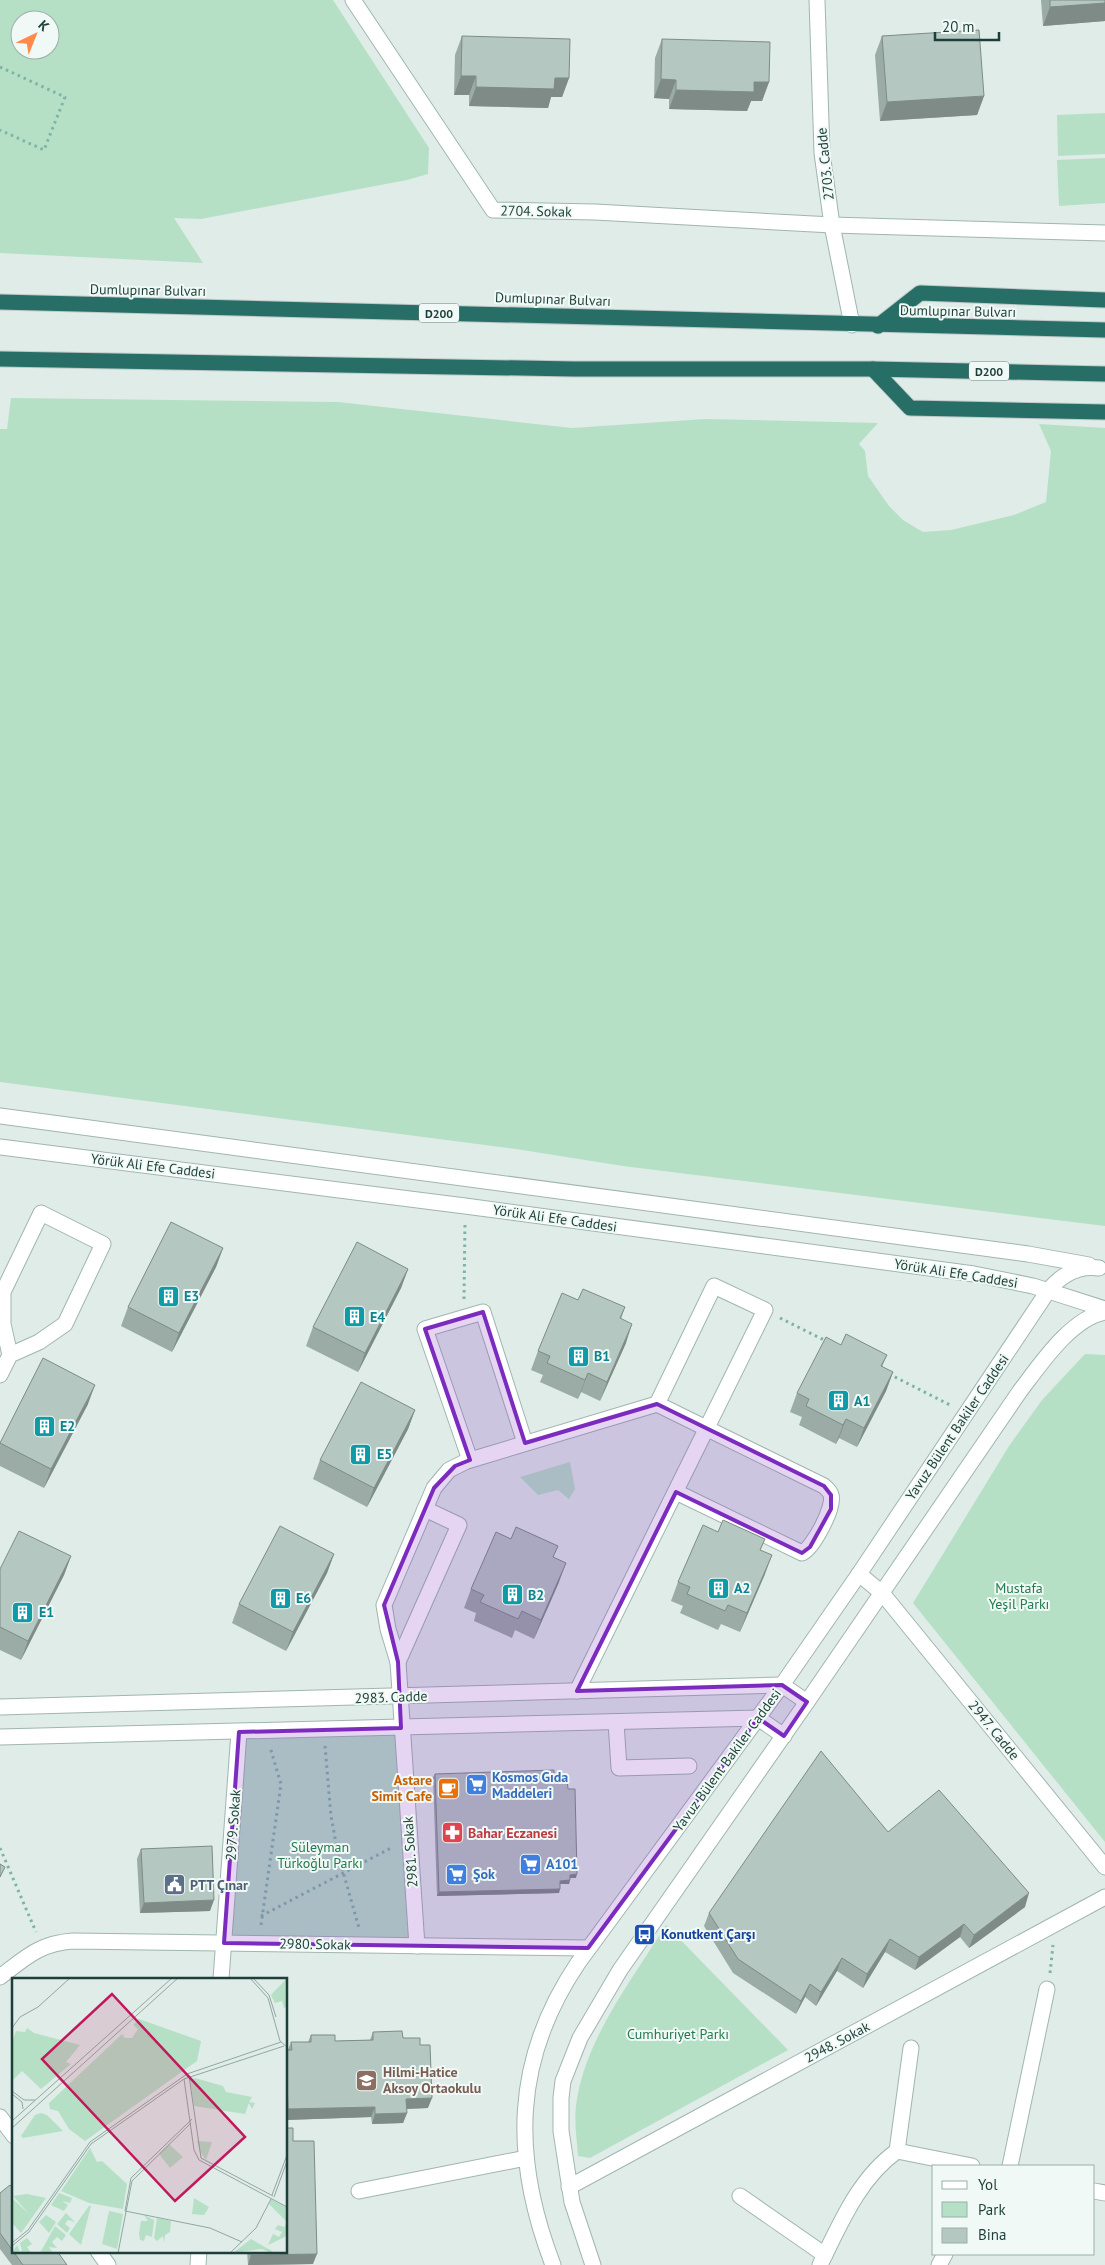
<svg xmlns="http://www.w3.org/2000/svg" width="1105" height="2265" font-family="'PT Sans',sans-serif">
<rect width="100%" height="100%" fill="#dfece8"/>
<g fill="#b6e0c6" fill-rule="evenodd">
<path d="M0,0H333L429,148L428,174L407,180L201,219L174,218L203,263L0,253ZM20,20H50V50H20Z"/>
<path d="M1105,113V154L1058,156L1057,115Z"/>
<path d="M1105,158V203L1059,206L1057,160Z"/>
<path d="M11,398L338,402L572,428L705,419L878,423L859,444L865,451L868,476L889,506L903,520L923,532L951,530L1014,515L1046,502L1051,451L1039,424L1105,428V1226L623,1166L516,1149L0,1082V429H7Z"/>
<path d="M1085,1354L1105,1355V1842L913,1603L1009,1446L1042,1400Z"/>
<path d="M570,1462L575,1489L569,1499L558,1490L538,1495L520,1477Z"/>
<path d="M401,1728L417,1946L224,1943L239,1732Z"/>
<path d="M666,1925L788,2050L590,2158L578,2156C577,2140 574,2122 576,2106C584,2040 632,1980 666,1925Z"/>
</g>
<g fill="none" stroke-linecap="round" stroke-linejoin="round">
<defs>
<g id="minor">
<path d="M353,0L493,210L595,212L832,225L1105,233"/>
<path d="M817,0L822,153L832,225L852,325"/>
<path d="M0,1116L1028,1254L1089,1265"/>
<path d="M0,1147L465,1206L974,1274L1033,1286L1105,1309"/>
<path d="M0,1375L10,1355L3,1324V1292L41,1213L103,1244L65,1324L39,1342L10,1355"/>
<path d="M470,1460L425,1329L483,1312L525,1443"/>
<path d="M859,1574L882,1593L1105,1867"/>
<path d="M398,1662L388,1629L384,1605L434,1488L449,1470L467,1461L657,1404L824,1486C827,1489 830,1491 831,1495C835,1507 813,1548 802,1553L676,1492"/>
<path d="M577,1691L765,1310L714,1286L657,1404"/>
<path d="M0,1707L782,1685L807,1702"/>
<path d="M616,1722L619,1768L689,1766"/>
<path d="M0,1737L758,1718L784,1736"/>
<path d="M417,1946L398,1662L459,1525L425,1509"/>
<path d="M0,1977C25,1958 40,1943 73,1941L588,1948"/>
<path d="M221,1979L239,1732"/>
<path d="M0,2117L14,2136"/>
<path d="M897,2151L911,2048"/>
<path d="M1010,2166L1047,1989"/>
<path d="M569,2187L1105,1897"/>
<path d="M359,2191L526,2158"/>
<path d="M1094,2191L1105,2193"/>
<path d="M740,2196L825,2255"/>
<path d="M98,2251L108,2265"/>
<path d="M198,2265L199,2251"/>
<path d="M553,2265C512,2158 512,2061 578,1963L782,1685L859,1574L1048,1291C1061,1275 1078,1265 1099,1268"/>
<path d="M593,2265L572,2202L561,2131V2098L563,2081L580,2038L620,1970L807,1702L1020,1391C1040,1365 1071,1318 1105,1312"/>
<path d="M820,2265C840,2224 859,2178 897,2151L972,2166"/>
<path d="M939,2265L945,2254"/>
</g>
<g id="highway">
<path d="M0,302L1105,330"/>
<path d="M878,326L920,293L1105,300"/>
<path d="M0,359L574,369H873L1105,374"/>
<path d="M873,369L910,408L1105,412"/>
</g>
</defs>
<use href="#minor" stroke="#a1b5b0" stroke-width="17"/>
<use href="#highway" stroke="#c0c9c8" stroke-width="17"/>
<g stroke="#7cb4a8" stroke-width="3" stroke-dasharray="2.5 4" stroke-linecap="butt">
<path d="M0,67L65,97L44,150L0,130"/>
<path d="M464,1299L465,1223"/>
<path d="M780,1318L826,1341"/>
<path d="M889,1374L950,1405"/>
<path d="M325,1746L331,1816L338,1854L359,1928"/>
<path d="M0,1848L36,1932"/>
<path d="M261,1916L393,1847"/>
<path d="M261,1925L281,1784L270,1747"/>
<path d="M1050,1973L1053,1945"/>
</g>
<use href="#minor" stroke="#fff" stroke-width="15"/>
<use href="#highway" stroke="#276e67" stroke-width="15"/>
</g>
<g fill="#9baba6">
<path d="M1041,0H1105V21L1043,26Z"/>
<path d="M462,36L569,78L562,97H551L548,108L469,106V95H454L455,55Z"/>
<path d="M882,36L984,96L977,115L880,121L875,55Z"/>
<path d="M662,39L769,82L762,101H751L747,111L669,109V99L654,98L655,58Z"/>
<path d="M223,1248L216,1267L172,1352L121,1326L128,1307Z"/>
<path d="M408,1269L401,1288L358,1372L306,1346L313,1327Z"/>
<path d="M578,1300L625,1307L621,1319L626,1343L600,1401L581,1392L578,1399L540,1382L543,1375L531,1370L538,1351Z"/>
<path d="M841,1345L887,1355L882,1367L893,1372L886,1391L857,1447L839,1438L836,1444L799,1425L802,1417L790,1412L797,1393Z"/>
<path d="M88,1404L44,1488L0,1466V1442Z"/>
<path d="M415,1410L408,1429L367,1507L313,1479L320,1460Z"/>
<path d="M718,1532L765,1539L760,1550L765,1574L740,1632L721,1624L718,1630L680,1613L683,1606L671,1601L678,1582Z"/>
<path d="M334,1554L327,1573L286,1651L232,1623L239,1604Z"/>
<path d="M71,1556L64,1575L21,1660L0,1650V1569Z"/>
<path d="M554,1557L559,1582L534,1639L515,1630L512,1638L474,1621L476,1613L464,1608L471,1589Z"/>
<path d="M435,1774L554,1781L568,1789L576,1878H570L569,1884H560L559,1893L437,1896L433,1777Z"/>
<path d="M888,1832L1025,1907L969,1948L960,1937L915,1970L885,1952L863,1988L837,1971L816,2006L805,1997L796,2014L733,1973L704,1926L709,1913Z"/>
<path d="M141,1849L210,1911L140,1913L137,1859Z"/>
<path d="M373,2032L403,2038L420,2045L428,2108L407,2109V2113L403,2123L372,2124L371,2117L286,2120V2050H288L291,2042H308L311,2035L335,2041L370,2040Z"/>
<path d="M293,2141L313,2264L248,2265L247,2251H286Z"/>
<path d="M0,2193L67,2265H12L0,2249Z"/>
</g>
<g fill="#7e8b87">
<path d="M1105,3V21L1043,26L1050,7Z"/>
<path d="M461,76H476L469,95H454Z"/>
<path d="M555,78H569L562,97H551L548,108L469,106L476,87Z"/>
<path d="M661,79L676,80L669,99L654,98Z"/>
<path d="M754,82H769L762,101H751L747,111L669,109L676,90Z"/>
<path d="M984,96L977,115L880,121L887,102Z"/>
<path d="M223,1248L216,1267L172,1352L179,1333Z"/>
<path d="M408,1269L401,1288L358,1372L365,1353Z"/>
<path d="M632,1324L626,1343L600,1401L607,1382Z"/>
<path d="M893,1372L886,1391L857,1447L864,1428Z"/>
<path d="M588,1373L581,1392L578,1399L585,1380Z"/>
<path d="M95,1385L88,1404L44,1488L51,1469Z"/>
<path d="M415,1410L408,1429L367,1507L374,1488Z"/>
<path d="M846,1419L839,1438L836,1444L843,1425Z"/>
<path d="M334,1554L327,1573L286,1651L293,1632Z"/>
<path d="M772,1555L765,1574L740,1632L747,1613Z"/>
<path d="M71,1556L64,1575L21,1660L28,1641Z"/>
<path d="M566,1563L559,1582L534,1639L541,1620Z"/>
<path d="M577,1874L576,1878H569L570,1875Z"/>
<path d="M570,1880L569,1884H558L560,1881Z"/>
<path d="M560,1889L559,1893L437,1896L439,1892Z"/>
<path d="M1029,1893L1025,1907L969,1948L974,1935Z"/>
<path d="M214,1900L210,1911L140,1913L144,1903Z"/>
<path d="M964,1924L960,1937L915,1970L919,1957Z"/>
<path d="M890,1939L885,1952L863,1988L867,1974Z"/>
<path d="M842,1958L837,1971L816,2006L821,1992Z"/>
<path d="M810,1984L805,1997L796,2014L801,2001Z"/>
<path d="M432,2098L428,2108L403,2109L406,2099Z"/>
<path d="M375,2107L371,2117L286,2120V2114L288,2109Z"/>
<path d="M407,2113L403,2123L372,2124L375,2114Z"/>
<path d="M317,2254L313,2264L248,2265L251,2255Z"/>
</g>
<g fill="#b4c7c1" stroke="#7e8b87">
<path d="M1050,0H1105V3L1050,7Z"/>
<path d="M979,30L984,96L887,102L882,36Z"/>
<path d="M462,36L570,39L569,78H555L554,89L476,87V76H461Z"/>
<path d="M662,39L770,42L769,82H754V92L676,90V80L661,79Z"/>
<path d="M171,1222L223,1248L179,1333L128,1307Z"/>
<path d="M357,1242L408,1269L365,1353L313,1327Z"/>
<path d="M583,1289L625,1307L620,1318L632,1324L607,1382L588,1373L585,1380L547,1363L550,1356L538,1351L562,1293L578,1300Z"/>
<path d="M846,1334L887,1355L881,1366L893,1372L864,1428L846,1419L843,1425L806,1406L809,1399L797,1393L826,1337L841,1345Z"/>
<path d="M43,1358L95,1385L51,1469L0,1443Z"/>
<path d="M361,1382L415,1410L374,1488L320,1460Z"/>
<path d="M723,1520L765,1539L760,1550L772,1555L747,1613L728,1605L725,1611L687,1594L690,1587L678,1582L703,1525L718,1532Z"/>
<path d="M280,1526L334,1554L293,1632L239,1604Z"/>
<path d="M516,1527L558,1546L553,1557L566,1563L541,1620L522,1611L518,1619L480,1602L484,1595L471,1589L496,1532L511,1539Z"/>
<path d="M19,1531L71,1556L28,1641L0,1627V1569Z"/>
<path d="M821,1751L888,1832L939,1790L1029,1893L974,1935L964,1924L919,1957L890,1939L867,1974L842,1958L821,1992L810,1984L801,2001L738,1959L709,1913Z"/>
<path d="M554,1770V1781L567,1780L568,1789H575L577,1874L570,1875V1880L560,1881V1889L439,1892L435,1774Z"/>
<path d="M212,1846L214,1900L144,1903L141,1849Z"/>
<path d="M0,1864L5,1867L0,1877Z"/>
<path d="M402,2031L403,2038H420V2045H430L432,2098L406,2099L407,2113L375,2114V2107L288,2109L286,2050H292L291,2042H311V2035H335V2041L373,2040V2032Z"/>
<path d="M286,2128H293V2141H314L317,2254L251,2255V2251H286Z"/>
<path d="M10,2185L14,2190V2251H57L67,2265H23L0,2233V2193Z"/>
</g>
<path fill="#7b2cbf" fill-opacity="0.2" stroke="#7b2cbf" stroke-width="4" stroke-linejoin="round" d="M483,1312L525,1443L657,1404L824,1486L831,1495V1509L810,1547L802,1553L676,1492L577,1691L782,1685L807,1702L784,1736L758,1718L588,1948L224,1943L239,1732L401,1728L398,1662L384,1605L434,1488L455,1466L470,1460L425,1329Z"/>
<defs>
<symbol id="building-square" viewBox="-11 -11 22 22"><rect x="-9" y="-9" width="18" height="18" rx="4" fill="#0f9aa8" stroke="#f0f9f5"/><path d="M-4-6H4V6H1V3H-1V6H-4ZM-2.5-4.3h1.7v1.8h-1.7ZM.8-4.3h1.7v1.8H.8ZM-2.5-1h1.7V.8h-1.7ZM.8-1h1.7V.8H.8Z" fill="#fff"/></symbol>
<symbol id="supermarket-square" viewBox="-11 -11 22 22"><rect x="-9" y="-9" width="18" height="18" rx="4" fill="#3f7fe0" stroke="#f0f9f5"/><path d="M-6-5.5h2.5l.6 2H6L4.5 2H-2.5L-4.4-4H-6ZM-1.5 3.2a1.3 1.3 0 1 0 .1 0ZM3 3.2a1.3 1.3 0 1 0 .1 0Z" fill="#fff"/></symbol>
<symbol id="cafe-square" viewBox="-11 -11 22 22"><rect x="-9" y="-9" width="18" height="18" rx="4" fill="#e8710a" stroke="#f0f9f5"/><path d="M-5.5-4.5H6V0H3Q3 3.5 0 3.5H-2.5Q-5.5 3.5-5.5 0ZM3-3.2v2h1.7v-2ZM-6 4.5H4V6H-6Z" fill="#fff"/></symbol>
<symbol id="pharmacy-square" viewBox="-11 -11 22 22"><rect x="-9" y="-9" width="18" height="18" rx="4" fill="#e0444e" stroke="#f0f9f5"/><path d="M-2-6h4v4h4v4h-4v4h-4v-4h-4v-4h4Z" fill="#fff"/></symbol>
<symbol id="civic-square" viewBox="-11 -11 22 22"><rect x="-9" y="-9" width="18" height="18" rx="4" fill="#5c6f8a" stroke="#f0f9f5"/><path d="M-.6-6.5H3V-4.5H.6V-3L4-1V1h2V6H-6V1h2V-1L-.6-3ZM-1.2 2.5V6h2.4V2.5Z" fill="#fff"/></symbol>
<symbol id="bus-square" viewBox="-11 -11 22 22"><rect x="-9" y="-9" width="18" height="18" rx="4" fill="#1a4fb4" stroke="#f0f9f5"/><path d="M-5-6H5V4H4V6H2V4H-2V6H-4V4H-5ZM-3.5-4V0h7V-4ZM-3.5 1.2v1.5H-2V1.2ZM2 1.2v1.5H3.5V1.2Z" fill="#fff"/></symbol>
<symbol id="school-square" viewBox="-11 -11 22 22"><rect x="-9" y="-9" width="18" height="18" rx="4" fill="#8d6e63" stroke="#f0f9f5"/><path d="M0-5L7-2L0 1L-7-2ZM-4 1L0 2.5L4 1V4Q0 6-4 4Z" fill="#fff"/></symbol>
</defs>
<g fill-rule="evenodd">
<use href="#building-square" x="156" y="1284" width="25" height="25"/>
<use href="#building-square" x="342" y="1304" width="25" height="25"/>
<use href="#building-square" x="566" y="1344" width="25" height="25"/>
<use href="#building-square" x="826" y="1388" width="25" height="25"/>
<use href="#building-square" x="32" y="1414" width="25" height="25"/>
<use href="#building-square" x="348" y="1442" width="25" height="25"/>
<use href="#building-square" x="706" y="1576" width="25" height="25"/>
<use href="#building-square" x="500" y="1582" width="25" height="25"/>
<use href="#building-square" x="268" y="1586" width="25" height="25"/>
<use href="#building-square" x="10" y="1600" width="25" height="25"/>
<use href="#supermarket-square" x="464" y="1772" width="25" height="25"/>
<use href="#cafe-square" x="436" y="1776" width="25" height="25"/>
<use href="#pharmacy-square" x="440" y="1820" width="25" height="25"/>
<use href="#supermarket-square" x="518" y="1852" width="25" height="25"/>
<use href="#supermarket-square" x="444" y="1862" width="25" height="25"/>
<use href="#civic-square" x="162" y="1872" width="25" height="25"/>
<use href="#bus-square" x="632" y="1922" width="25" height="25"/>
<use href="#school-square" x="354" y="2068" width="25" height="25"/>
</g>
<g text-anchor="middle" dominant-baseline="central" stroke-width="4" stroke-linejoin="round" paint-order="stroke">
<g fill="#f0f9f5" stroke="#5d7771" stroke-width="1">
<rect x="419" y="303.5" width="40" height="19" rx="4"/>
<rect x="969" y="361.5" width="40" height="19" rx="4"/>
</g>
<g font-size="12" font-weight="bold" fill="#1e3f39">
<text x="439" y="313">D200</text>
<text x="989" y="371">D200</text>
</g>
<g font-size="14" fill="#1e3f39" stroke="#f0f9f5">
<text transform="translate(825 164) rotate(-96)">2703. Cadde</text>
<text transform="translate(536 211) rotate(1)">2704. Sokak</text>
<text transform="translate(148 290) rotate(1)">Dumlupınar Bulvarı</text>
<text transform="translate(553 299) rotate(2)">Dumlupınar Bulvarı</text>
<text transform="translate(958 311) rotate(1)">Dumlupınar Bulvarı</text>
<text transform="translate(153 1166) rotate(7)">Yörük Ali Efe Caddesi</text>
<text transform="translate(555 1218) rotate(8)">Yörük Ali Efe Caddesi</text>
<text transform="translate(956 1273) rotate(9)">Yörük Ali Efe Caddesi</text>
<text transform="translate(957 1427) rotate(-56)">Yavuz Bülent Bakiler Caddesi</text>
<text transform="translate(391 1697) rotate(-2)">2983. Cadde</text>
<text transform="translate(994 1730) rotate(51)">2947. Cadde</text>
<text transform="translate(727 1760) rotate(-54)">Yavuz Bülent Bakiler Caddesi</text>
<text transform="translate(233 1825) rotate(-86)">2979. Sokak</text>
<text transform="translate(410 1852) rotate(-94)">2981. Sokak</text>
<text transform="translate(315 1944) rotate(1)">2980. Sokak</text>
<text transform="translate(837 2042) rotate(-28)">2948. Sokak</text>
</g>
<g font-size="14" font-weight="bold" fill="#0d838f" stroke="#f0f9f5" text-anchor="start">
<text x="184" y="1296">E3</text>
<text x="370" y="1317">E4</text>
<text x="594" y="1356">B1</text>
<text x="854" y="1401">A1</text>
<text x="60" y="1426">E2</text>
<text x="377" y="1454">E5</text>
<text x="734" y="1588">A2</text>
<text x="528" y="1595">B2</text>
<text x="296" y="1598">E6</text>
<text x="39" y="1612">E1</text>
</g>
<g font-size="14" fill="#247a4e" stroke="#f0f9f5">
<text x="1019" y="1588">Mustafa<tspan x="1019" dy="16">Yeşil Parkı</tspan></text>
<text x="320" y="1847">Süleyman<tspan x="320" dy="16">Türkoğlu Parkı</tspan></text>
<text x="678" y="2034">Cumhuriyet Parkı</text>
</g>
<g font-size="14" font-weight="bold" fill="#366cbe" stroke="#f0f9f5" text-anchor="start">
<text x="492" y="1777">Kosmos Gıda<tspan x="492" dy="16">Maddeleri</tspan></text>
<text x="546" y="1864">A101</text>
<text x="473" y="1874">Şok</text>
</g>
<g font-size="14" font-weight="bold" fill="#c56008" stroke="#f0f9f5" text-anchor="end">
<text x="432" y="1780">Astare<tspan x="432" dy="16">Simit Cafe</tspan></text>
</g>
<g font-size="14" font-weight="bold" fill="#be3a42" stroke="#f0f9f5" text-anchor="start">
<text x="468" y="1833">Bahar Eczanesi</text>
</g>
<g font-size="14" font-weight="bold" fill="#4e5e75" stroke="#f0f9f5" text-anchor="start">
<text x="190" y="1885">PTT Çınar</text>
</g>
<g font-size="14" font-weight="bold" fill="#164399" stroke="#f0f9f5" text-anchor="start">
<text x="661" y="1934">Konutkent Çarşı</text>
</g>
<g font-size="14" font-weight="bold" fill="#785e54" stroke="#f0f9f5" text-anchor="start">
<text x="383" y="2072">Hilmi-Hatice<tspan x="383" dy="16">Aksoy Ortaokulu</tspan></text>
</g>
</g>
<g transform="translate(12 1978)">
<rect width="275" height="275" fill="#dfece8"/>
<path d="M275,0V29L272,30L270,23L263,25L259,17ZM127,41L189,63L185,83L73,163L57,151L46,133L38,131L37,125L110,56L113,60H120L126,51L121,47ZM15,50L22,55L68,67L54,84L59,86L29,111L10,93L0,103V64L4,53L13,54ZM183,100L211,108L214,114L240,119L237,124L243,125L240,131L237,125L233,136L182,128L178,102ZM29,135L35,137L51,153L11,160L9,158L23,137ZM185,163L200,164L194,182L188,174ZM157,166L171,179L158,190L147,176ZM78,170L85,184L90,183L115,206L111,231L77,225L49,213ZM47,215L60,220L58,225L50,223L56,227L52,233L39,227ZM15,216L34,220L9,255L0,245V220L17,236L1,218ZM182,220L197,229L192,237L180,236ZM259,221L275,229V258L256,267L261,256L267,259L270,254L263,251L266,247L272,249L275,244L257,226ZM77,228H79L69,267L57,256ZM97,233L111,236L105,271L90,266ZM54,235L63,244L56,242L53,246L58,250L55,255L45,246ZM34,237L44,244L37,255L27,244ZM132,237L142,242L140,259L134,257L132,263L128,262L127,256L129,243H136ZM145,240L159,243L158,254L153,257L152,265L151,258L145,263L142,260ZM43,248L54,257L50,263L45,259L40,264L45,270L37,269L41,275H28ZM15,260L20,266L15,269L19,275H0L5,267L8,274L10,273L8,265ZM239,261L260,273V275L249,271L221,275Z" fill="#b6e0c6"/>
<path fill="none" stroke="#92a7a2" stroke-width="1" d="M238,0L256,20L268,63L275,69M241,0L257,17L264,39M0,50L8,39L26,29L58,0M177,98L189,180L261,218M172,101L182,172L187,182L275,229M0,113L12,122H23M0,116L10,124L11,131M0,143L160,0M0,150L166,0M260,217L275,177M262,219L275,183M113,233L198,250L230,264M113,233L119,200L180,141M0,265L16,252L78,164L175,96L269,64M0,268L17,254L79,166L172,101L272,68M106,275L120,203L179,145M218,275L244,250L259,221"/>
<path fill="#c2185b" fill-opacity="0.15" stroke="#c2185b" stroke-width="2.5" d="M100,16L233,159L163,223L30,81Z"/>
<rect width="275" height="275" fill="none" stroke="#1e3f39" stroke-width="2.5"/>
</g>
<rect x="932" y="2165" width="162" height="90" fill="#f0f9f5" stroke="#9cafaa"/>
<rect x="942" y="2181" width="25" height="8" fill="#ffffff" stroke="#9cafaa"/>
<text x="978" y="2190" font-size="15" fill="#1e3f39">Yol</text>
<rect x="942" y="2202" width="25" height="15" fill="#b6e0c6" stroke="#9cafaa"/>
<text x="978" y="2215" font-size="15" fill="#1e3f39">Park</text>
<rect x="942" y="2228" width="25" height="15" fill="#b4c7c1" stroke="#9cafaa"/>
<text x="978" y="2240" font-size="15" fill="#1e3f39">Bina</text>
<g transform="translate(35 35) rotate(43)"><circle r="24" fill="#f0f9f5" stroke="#9cafaa"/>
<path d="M0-4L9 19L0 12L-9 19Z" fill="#ff8a4b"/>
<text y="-8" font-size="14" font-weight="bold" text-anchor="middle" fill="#1e3f39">K</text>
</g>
<path d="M935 32v8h64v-8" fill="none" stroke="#1e3f39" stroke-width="2.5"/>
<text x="942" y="32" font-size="15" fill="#1e3f39" stroke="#f0f9f5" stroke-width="4" paint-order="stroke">20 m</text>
</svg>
